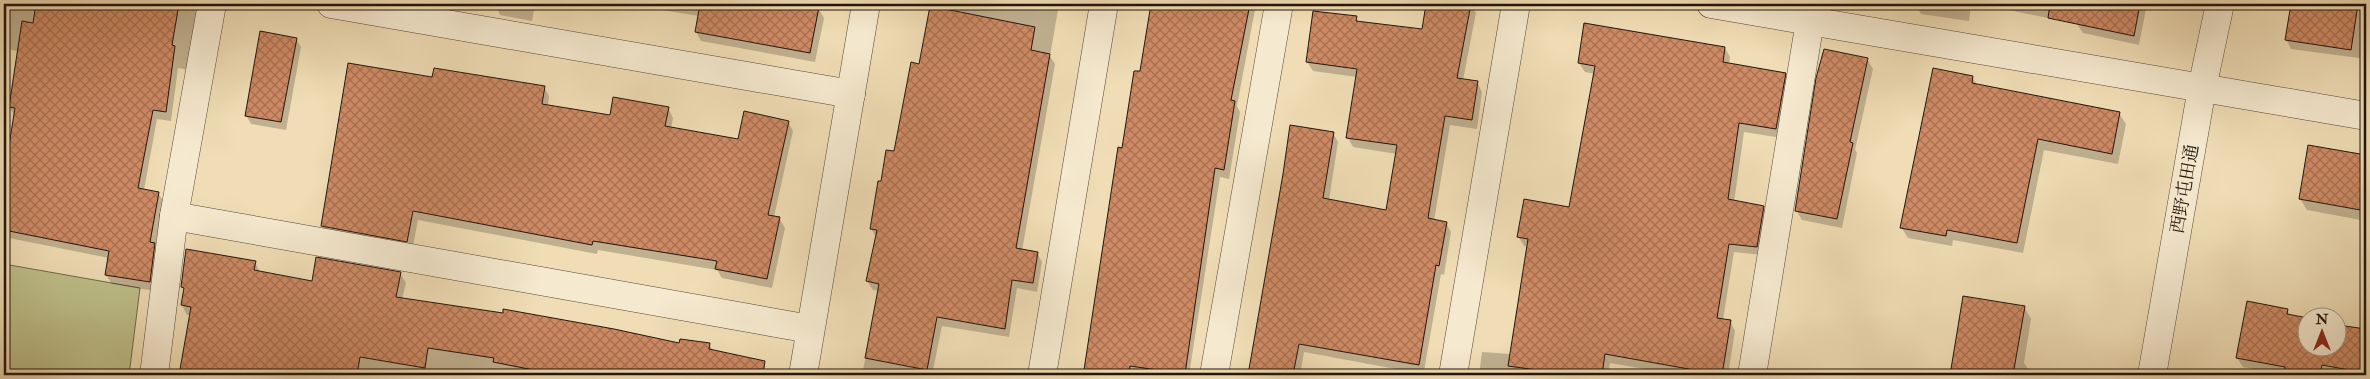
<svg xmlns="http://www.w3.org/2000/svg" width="2370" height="379" font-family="'IM FELL Double Pica','Noto Serif JP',serif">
<defs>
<pattern id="building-cross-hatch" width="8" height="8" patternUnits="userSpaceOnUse" patternTransform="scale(1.25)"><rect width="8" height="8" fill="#ce8a65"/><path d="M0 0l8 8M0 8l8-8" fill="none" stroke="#a77051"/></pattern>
</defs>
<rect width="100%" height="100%" fill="#f0ddb5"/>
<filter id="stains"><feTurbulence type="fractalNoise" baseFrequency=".004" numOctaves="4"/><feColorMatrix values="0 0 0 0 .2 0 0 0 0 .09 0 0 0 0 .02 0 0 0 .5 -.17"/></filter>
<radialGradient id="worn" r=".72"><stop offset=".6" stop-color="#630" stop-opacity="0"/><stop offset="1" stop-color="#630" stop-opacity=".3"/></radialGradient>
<path fill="#bec08b" stroke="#706a4b" d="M4,264L140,288L129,375H4Z"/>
<g fill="#0003">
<path d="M4,4H200L190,70L178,68L171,121L157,119L144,190L158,193L164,202L155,246L159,253L155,291L112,284L106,275L109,258L4,237V199L6,187L4,183L15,116L9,107L17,51L4,48Z"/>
<path d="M495,4H535L532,21L500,15Z"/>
<path d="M624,4H793L818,8L824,18L815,62L701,41L696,32L699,16Z"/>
<path d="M932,4H1059L1050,56L1055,64L1022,251L1037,253L1042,262L1037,292L1017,288L1009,337L942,326L932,375L899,372V375H862L879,291L873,290L867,281L877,238L871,229L882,183L895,153L920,65Z"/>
<path d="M1153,4H1256L1237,106L1240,112L1229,179L1220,177L1189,375H1084L1119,149H1123L1141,73Z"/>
<path d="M1428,4H1470L1476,13L1463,80L1477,82L1482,92L1477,129L1450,125L1434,221L1446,223L1451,232L1444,275L1441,274L1424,371L1438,375H1400L1401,370L1304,352L1300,375H1249L1291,126L1333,133L1338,142L1329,200L1387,212L1397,154L1353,147L1348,138L1357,77L1313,71L1307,62L1356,17L1359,23L1423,31Z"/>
<path d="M1915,4H1971L1969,21L1921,14Z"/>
<path d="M1979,4H2147L2139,45L2083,33L2077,24Z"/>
<path d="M2292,4H2366V59L2291,49L2286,39Z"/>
<path d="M296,39L301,47L286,130L251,124L246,115Z"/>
<path d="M1725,48L1730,57L1729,64L1785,74L1790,84L1781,138L1744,132L1734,202L1763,207L1768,216L1762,255L1734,252L1723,320L1730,321L1735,331L1728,375H1679L1610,363L1608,375H1479L1482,352L1511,354L1528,246H1524L1518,236L1570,208L1595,74L1585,72L1579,63Z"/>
<path d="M1867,59L1873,69L1855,150L1857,153L1842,228L1802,220L1796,210Z"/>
<path d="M1972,77L1977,85L2119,113L2126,124L2118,164L2044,150L2023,253L1953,240L1952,246L1908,238L1901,227Z"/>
<path d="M433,78L544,87L549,96L548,106L611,116L668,108L673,118L671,129L739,140L788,122L793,131L774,217L779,218L785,228L772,288L722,278L717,270L598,250L597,254L418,220L412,251L328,236L322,226Z"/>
<path d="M2309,147L2366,156V221L2307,210L2300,199Z"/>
<path d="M255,262L260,272L313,282L400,273L406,283L402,299L680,345L709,344L715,354L736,371L735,375H180L191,315H187L182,305L184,291L182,287Z"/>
<path d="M1964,297L2024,307L2031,319L2024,363L2032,375H1951Z"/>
<path d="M2287,310L2308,346H2338V325L2366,330V375H2285L2243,367L2237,358Z"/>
</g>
<g fill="url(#building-cross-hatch)" stroke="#23140b">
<path d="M36,4H179L172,45L175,46L166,112L153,110L138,188L159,192L150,242L155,243L150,282L105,275L109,251L4,230V176L15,108L9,107L22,21L33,23Z"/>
<path d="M700,4H800L819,7L810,53L695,32Z"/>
<path d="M1151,4H1250L1231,100L1235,101L1224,170L1215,168L1185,374L1130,366L1129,375H1116L1084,370L1118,147L1122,148L1134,71H1140Z"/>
<path d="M1426,4H1471L1457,78L1478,81L1472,120L1445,116L1428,218L1447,222L1439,266L1436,265L1419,365L1299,344L1293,375H1248L1283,174L1290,125L1334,132L1323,198L1386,210L1397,145L1346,138L1357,69L1306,62L1313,11L1357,16L1356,21L1422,29Z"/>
<path d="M2050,4H2140L2134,36L2048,18Z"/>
<path d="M2291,4H2358L2351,50L2285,40Z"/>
<path d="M930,6L1035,27L1031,50L1050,54L1016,248L1038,252L1033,283L1012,280L1005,329L937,317L927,370L865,358L879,284L866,281L877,230L870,229L878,181H881L886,150L894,151L911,62L919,64Z"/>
<path d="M1584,23L1725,47L1723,62L1786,73L1776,129L1739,123L1728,199L1764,206L1757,247L1729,244L1717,318L1731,320L1722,375L1605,354L1602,375H1543L1544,371L1508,366L1528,239L1517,237L1524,199L1569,207L1595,66L1578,63Z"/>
<path d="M260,31L297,38L281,122L245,116Z"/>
<path d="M1824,49L1868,58L1850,142L1853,143L1837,219L1795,211L1816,78Z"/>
<path d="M348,63L432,77L434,68L545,86L542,104L610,115L613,97L669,107L665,126L738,139L744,111L789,121L768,215L780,217L767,279L715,269L717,261L593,241L592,245L413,211L407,242L321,226Z"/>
<path d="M1933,68L1973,76L1972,83L2120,112L2112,154L2038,139L2017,243L1947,230L1946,236L1900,228Z"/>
<path d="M2308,145L2366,155V211L2299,199Z"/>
<path d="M186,249L256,261L254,270L312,281L316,257L401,272L396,297L503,313V309L614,329L679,343L680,339L710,343L709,349L765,361L763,375H559L493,362L494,358L428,348L425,368L360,357L357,375H179L191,307L181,305L184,288L181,287Z"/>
<path d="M1963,296L2025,306L2013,375H1950Z"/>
<path d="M2247,301L2288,309L2287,314L2308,318V346H2338V325L2366,329V373L2322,365L2320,375H2308L2285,371V367L2236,358Z"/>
</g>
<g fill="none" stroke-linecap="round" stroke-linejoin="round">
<defs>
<g id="minor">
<path d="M331,4L851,94"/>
<path d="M1711,4L2366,116"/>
<path d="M174,216L810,329"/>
<path d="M154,375L174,216L212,4"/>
<path d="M803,375L866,4"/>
<path d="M1042,375L1104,4"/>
<path d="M1214,375L1279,4"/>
<path d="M1453,375L1516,4"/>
<path d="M1752,375L1810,21"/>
</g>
<path id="tertiary" d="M2152,375L2202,88L2220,4"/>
</defs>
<use href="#minor" stroke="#564636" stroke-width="29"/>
<use href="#tertiary" stroke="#564636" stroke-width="29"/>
<use href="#minor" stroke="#f5e9cf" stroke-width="28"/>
<use href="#tertiary" stroke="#f5e9cf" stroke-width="28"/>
</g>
<g text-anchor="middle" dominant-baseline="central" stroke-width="4" stroke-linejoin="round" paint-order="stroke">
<g font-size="18" fill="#23140b" stroke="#f5e9cf">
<text transform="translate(2185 189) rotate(-80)">西野屯田通</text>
</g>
</g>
<rect width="2370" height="379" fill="none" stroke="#f0ddb5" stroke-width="20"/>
<rect x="5" y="5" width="2360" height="369" fill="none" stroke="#23140b" stroke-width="2.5"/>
<rect x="10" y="10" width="2350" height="359" fill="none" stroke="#23140b"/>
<g transform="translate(2322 332)"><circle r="24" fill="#f5e9cf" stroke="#a19481"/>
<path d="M0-4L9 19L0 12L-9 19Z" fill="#8f2418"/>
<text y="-8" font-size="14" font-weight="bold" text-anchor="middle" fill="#23140b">N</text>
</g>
<rect width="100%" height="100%" filter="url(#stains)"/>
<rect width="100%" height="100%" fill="url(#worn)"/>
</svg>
